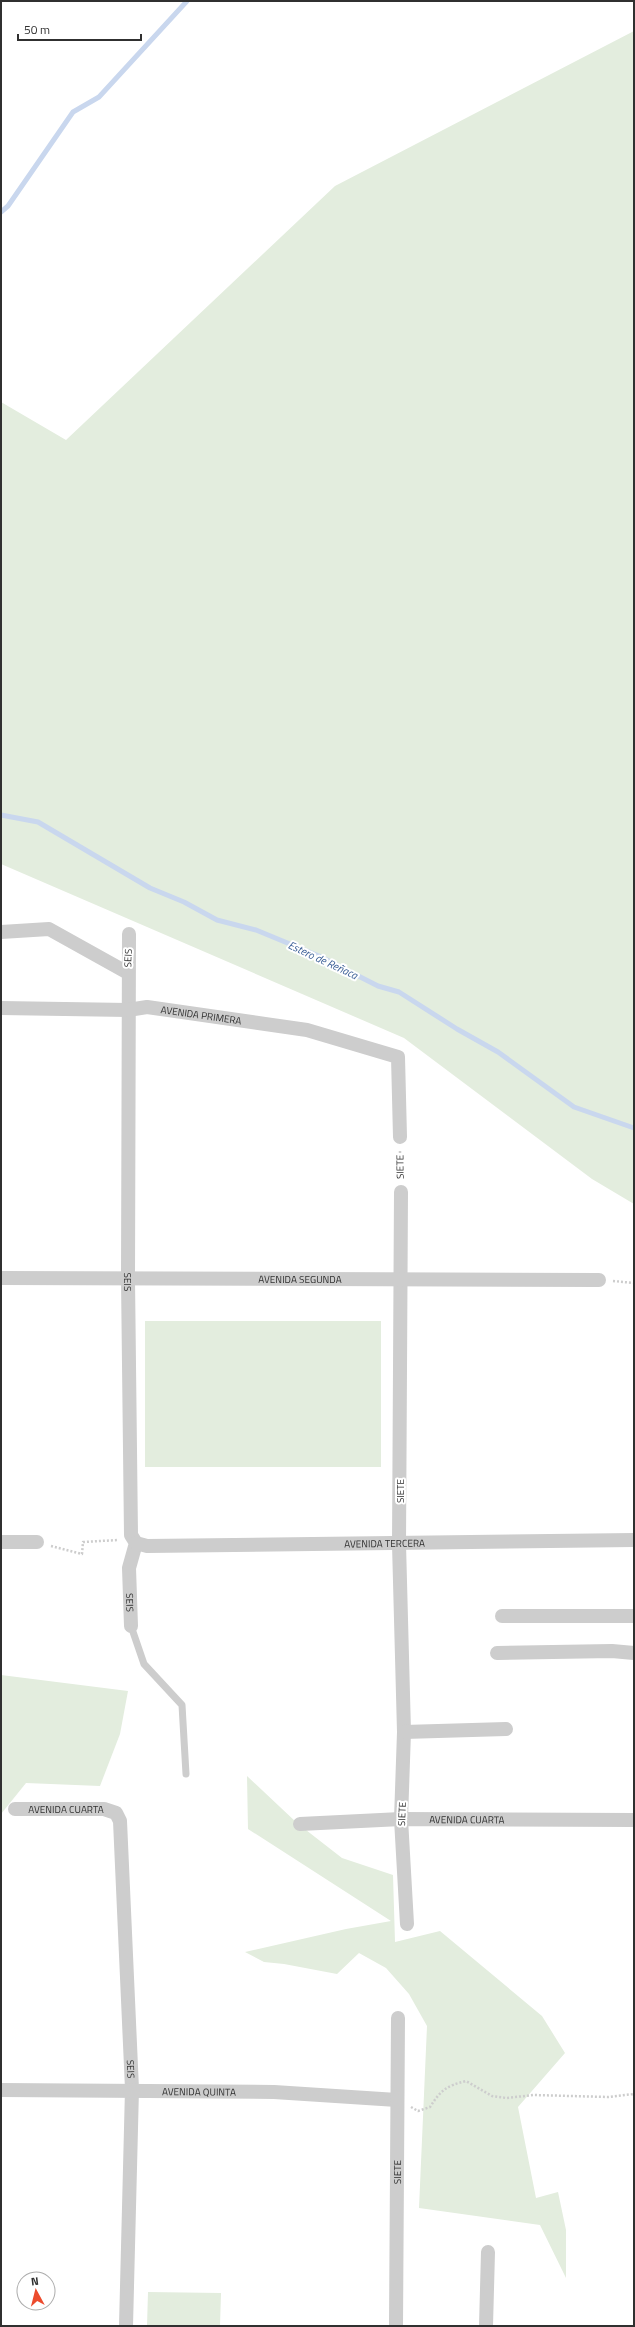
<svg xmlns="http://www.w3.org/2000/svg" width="635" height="2327" font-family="'Titillium Web',sans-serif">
<rect width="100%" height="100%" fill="#fff"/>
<g fill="#e3edde">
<path d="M634,31V1204L592,1179L404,1038L1,864V402L66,440L335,186Z"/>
<rect x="145" y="1321" width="236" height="146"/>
<path d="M1,1675L128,1691L120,1734L100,1786L26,1783L1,1814Z"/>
<path d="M247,1776L297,1823L342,1858L393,1875L395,1942L440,1931L542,2016L565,2053L518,2107L536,2198L558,2192L566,2230V2278L540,2225L419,2208L427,2026L409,1994L386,1968L359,1953L337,1974L284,1964L264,1962L245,1952L346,1929L391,1921L248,1829Z"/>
<path d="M148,2292L221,2293L220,2326H147Z"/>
</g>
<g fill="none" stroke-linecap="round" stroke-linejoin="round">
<g stroke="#c9d7ee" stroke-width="5">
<path d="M1,212L8,206L73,112L99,97L187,1"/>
<path d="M1,815L38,822L150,888L184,902L217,920L256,930L319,956L378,986L399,992L457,1029L498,1052L574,1107L634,1128"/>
</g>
<g stroke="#cdcdcd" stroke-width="2.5" stroke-dasharray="2 2" stroke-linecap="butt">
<path d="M400,1151V1178"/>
<path d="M613,1281L634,1283"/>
<path d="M51,1546L82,1554L83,1542L118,1540"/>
<path d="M411,2107L418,2111L430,2107C441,2090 446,2086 466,2081L492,2096L506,2098L534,2095L608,2097L634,2094"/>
</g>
<path stroke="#cdcdcd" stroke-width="7" d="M131,1626L144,1664L182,1705L186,1774"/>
<g stroke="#cdcdcd" stroke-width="14">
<path d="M1,932L49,929L128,973"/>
<path id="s1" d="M129,934L128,1279L131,1535L136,1543L129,1568L131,1626"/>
<path id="s2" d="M1,1008L128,1010L147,1007L307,1030L398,1057L400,1137"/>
<path d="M401,1192L399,1544L404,1732L401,1819L407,1924"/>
<path id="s3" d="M1,1278L599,1280"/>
<path d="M1,1542H37"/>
<path id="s4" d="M136,1543L147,1546L634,1540"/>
<path d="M502,1616H634"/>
<path d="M497,1653L612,1651L634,1653"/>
<path d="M404,1732L506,1729"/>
<path id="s5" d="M15,1809H104L116,1813L120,1821L132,2089L126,2326"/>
<path id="s6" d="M300,1824L401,1819L634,1820"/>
<path id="s7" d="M1,2090L274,2092L397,2100"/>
<path id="s8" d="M396,2326L398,2018"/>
<path d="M486,2326L488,2252"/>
</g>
</g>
<g text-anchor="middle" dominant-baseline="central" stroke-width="4" stroke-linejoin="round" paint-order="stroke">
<g font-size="10" fill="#303030" stroke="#fff">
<text transform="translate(128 958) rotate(-88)">SEIS</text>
<text stroke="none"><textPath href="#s2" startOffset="201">AVENIDA PRIMERA</textPath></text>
<text transform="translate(400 1167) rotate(-91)">SIETE</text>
<text stroke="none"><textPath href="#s3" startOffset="299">AVENIDA SEGUNDA</textPath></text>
<text stroke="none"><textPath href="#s1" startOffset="348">SEIS</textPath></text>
<text transform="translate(400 1491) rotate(-90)">SIETE</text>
<text stroke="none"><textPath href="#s4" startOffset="249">AVENIDA TERCERA</textPath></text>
<text stroke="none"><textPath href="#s1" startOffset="671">SEIS</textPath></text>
<text stroke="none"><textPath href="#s5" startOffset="51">AVENIDA CUARTA</textPath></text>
<text transform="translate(402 1814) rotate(-88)">SIETE</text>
<text stroke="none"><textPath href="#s6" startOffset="167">AVENIDA CUARTA</textPath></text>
<text stroke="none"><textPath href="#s5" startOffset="359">SEIS</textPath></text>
<text stroke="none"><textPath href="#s7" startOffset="198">AVENIDA QUINTA</textPath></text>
<text stroke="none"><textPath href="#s8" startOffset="154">SIETE</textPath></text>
</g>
<g font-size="11" font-style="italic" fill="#3a5e96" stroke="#fff">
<text transform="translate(323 960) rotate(25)">Estero de Reñaca</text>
</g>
</g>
<rect width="635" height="2327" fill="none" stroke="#303030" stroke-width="4"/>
<g transform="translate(36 2291) rotate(353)"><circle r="19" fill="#ffffff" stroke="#acacac"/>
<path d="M0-3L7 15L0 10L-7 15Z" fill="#ec4b2d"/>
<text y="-6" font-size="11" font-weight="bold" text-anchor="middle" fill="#303030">N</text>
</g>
<path d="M18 34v6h123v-6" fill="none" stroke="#303030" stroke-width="2"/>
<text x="24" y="34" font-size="12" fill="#303030" stroke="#ffffff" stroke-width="3" paint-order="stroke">50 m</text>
</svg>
